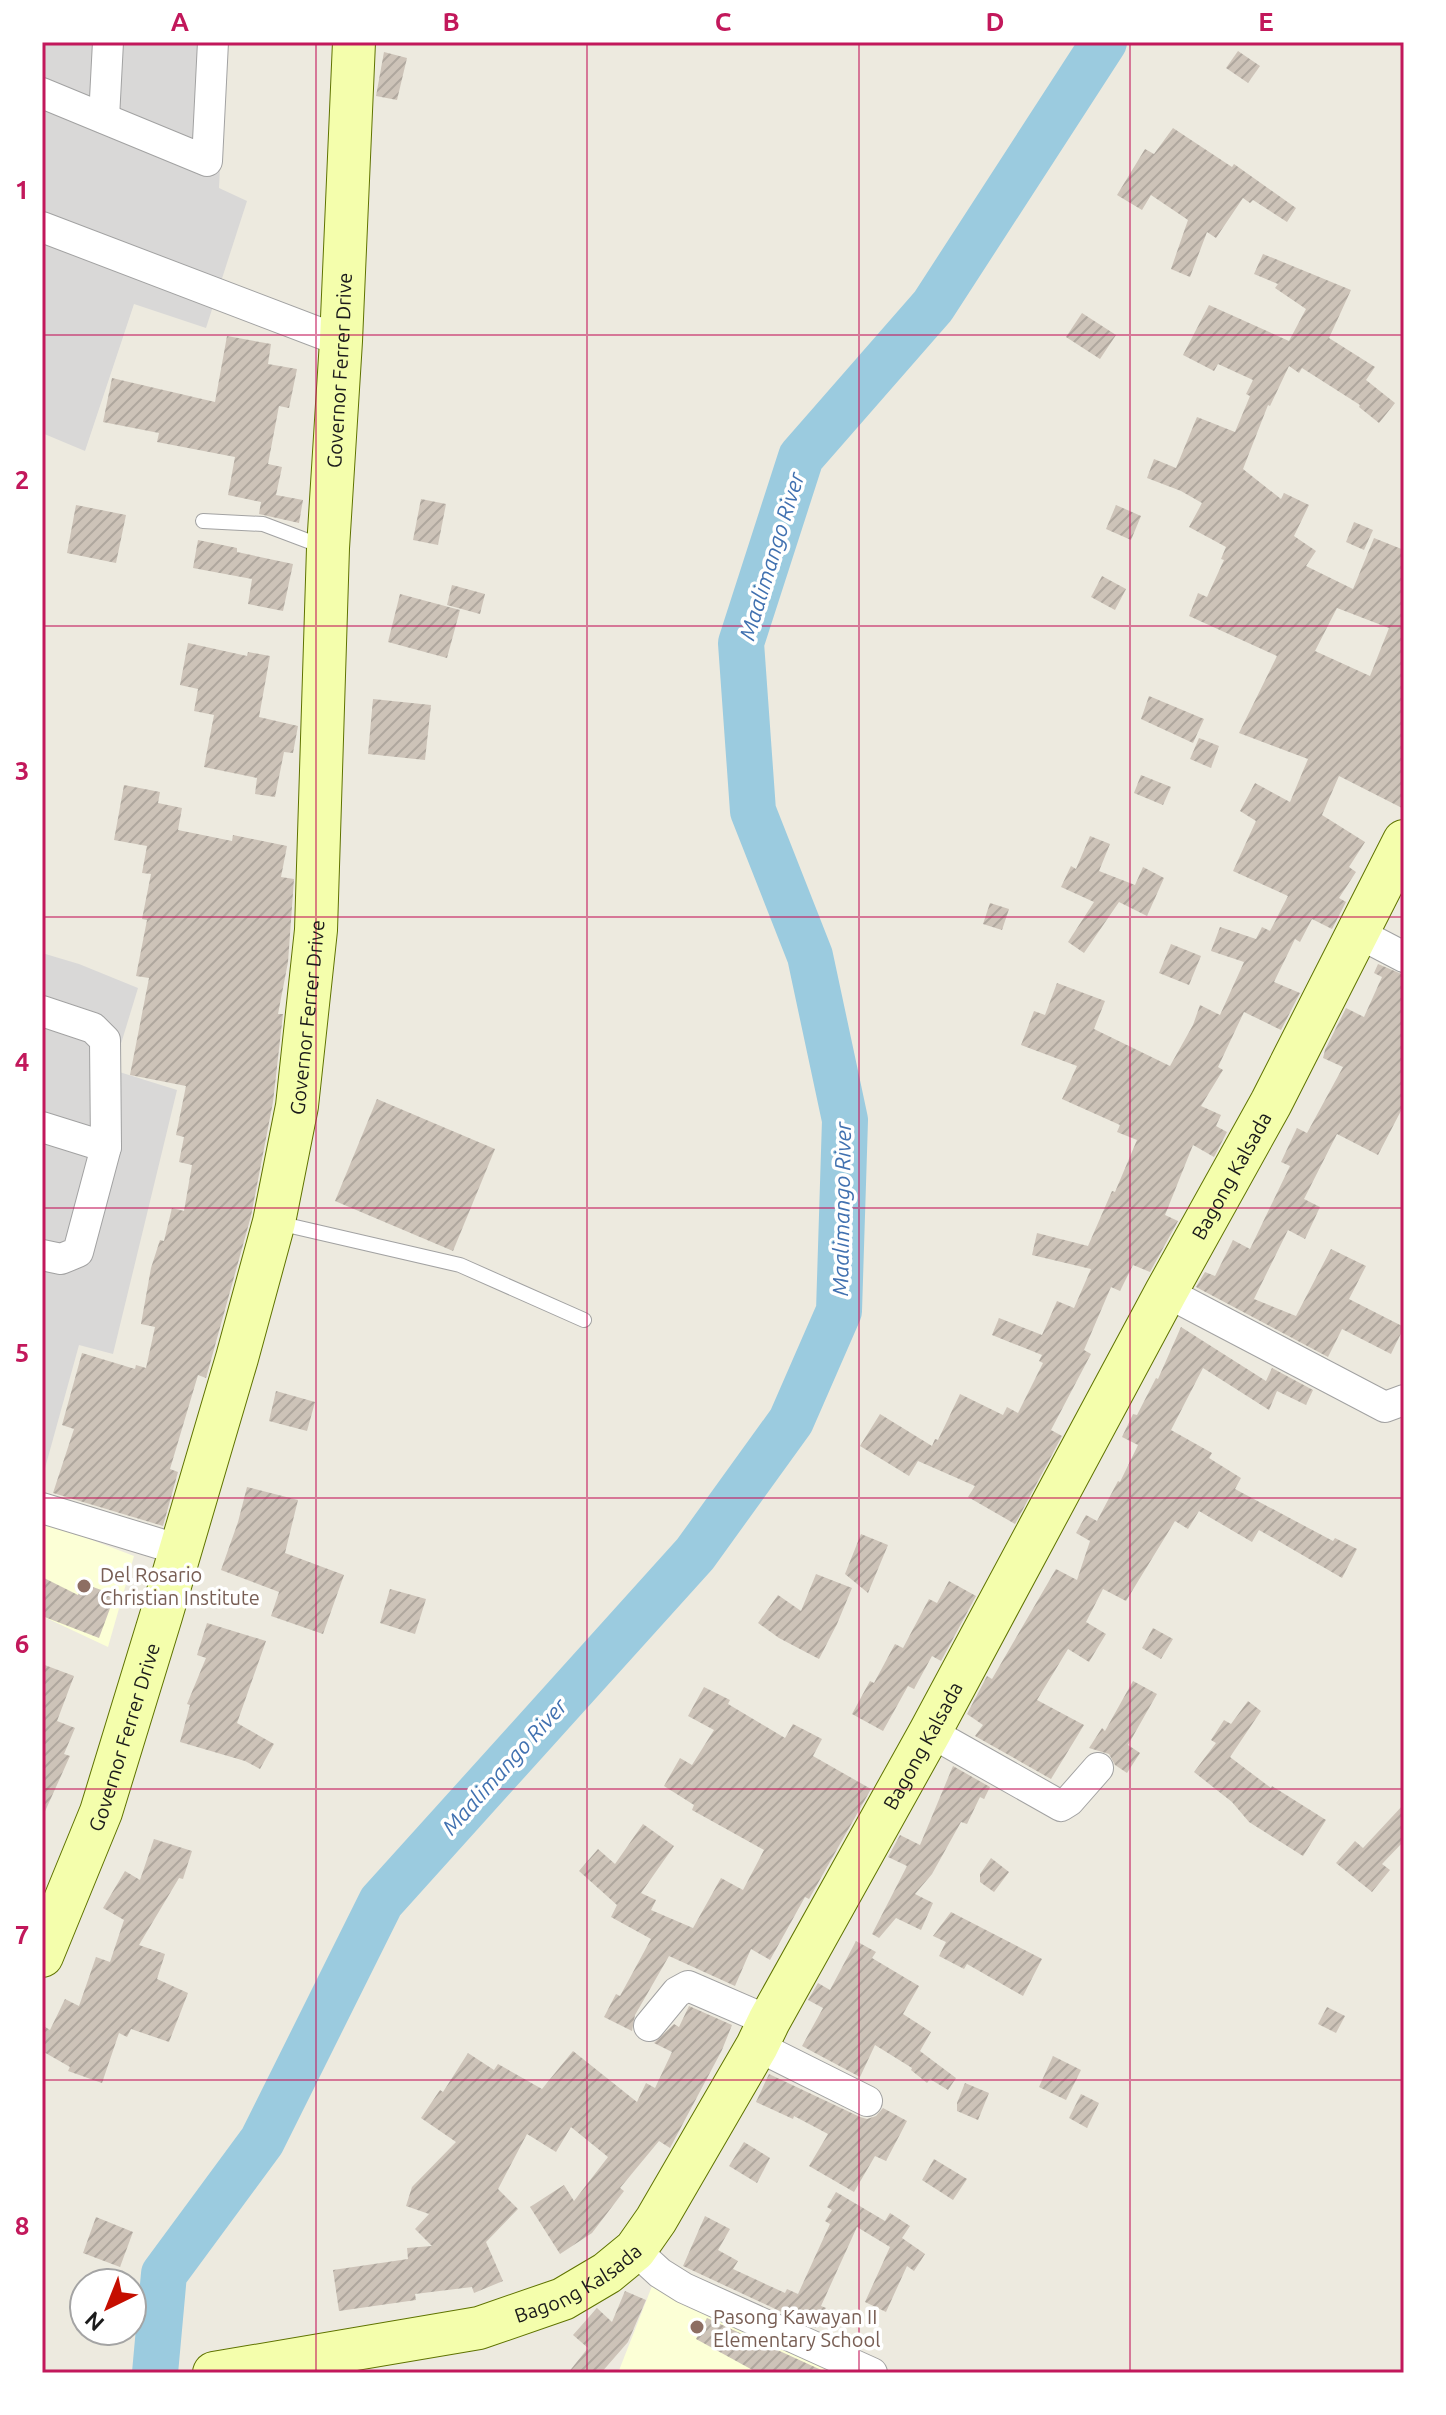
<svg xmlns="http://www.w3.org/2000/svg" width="1446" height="2415" font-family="Ubuntu,sans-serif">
<defs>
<pattern id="building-hatch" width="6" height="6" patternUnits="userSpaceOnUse" patternTransform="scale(2)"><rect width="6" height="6" fill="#cdc3b8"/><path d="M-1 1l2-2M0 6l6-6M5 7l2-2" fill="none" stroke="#afa79e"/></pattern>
</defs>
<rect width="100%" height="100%" fill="#edeadf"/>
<g fill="#d9d8d7">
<path d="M42,42H226L219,188L247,201L206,328L134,304L85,451L42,433Z"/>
<path d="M42,953L79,964L138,988L113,1070L177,1090L113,1354L79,1345L42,1479Z"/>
</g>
<g fill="#fcffd6">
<path d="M42,1521L134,1556L108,1647L42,1616Z"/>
<path d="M654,2281L862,2373H618Z"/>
</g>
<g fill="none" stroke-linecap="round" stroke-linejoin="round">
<path stroke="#9bcbdf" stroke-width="46" d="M155,2373L164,2274L262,2141L381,1902L695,1554L791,1421L839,1311L845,1120L810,956L753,811L741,643L801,457L933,306L1104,42"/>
</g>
<g fill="url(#building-hatch)" fill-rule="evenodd">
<path d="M1238,51L1260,66L1248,83L1226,68Z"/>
<path d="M384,52L407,58L397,100L376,96Z"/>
<path d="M1173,128L1232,167L1234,164L1296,208L1287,222L1253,200L1250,203L1243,198L1216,238L1207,232L1190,277L1171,269L1188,220L1151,195L1142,210L1117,195L1145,149L1154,154Z"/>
<path d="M1263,254L1351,290L1329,338L1375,367L1366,380L1395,403L1379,423L1359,407L1360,405L1302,368L1299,373L1289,366L1270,406L1268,405L1243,469L1281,499L1284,493L1309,505L1294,536L1316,551L1306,566L1353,589L1374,538L1404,550V809L1339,776L1322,815L1365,842L1349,867L1356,872L1339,898L1346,902L1332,929L1312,919L1300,942L1295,939L1274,982L1300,993L1281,1030L1244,1012L1218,1067L1223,1070L1201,1106L1221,1115L1216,1126L1227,1132L1214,1157L1193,1145L1165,1215L1178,1221L1150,1272L1133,1265L1120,1291L1111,1287L1084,1350L1091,1354L1051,1430L1062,1436L1015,1524L968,1497L975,1486L918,1461L909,1476L860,1446L880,1414L932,1446L935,1439L938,1440L960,1394L1003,1415L1007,1407L1018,1413L1043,1363L1039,1361L1042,1355L992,1335L999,1318L1042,1335L1057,1301L1074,1308L1091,1269L1032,1255L1037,1233L1088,1246L1112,1191L1115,1192L1137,1140L1117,1132L1120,1125L1062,1099L1077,1066L1021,1045L1034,1011L1045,1015L1057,983L1105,1001L1094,1029L1170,1066L1193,1025L1200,1005L1220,1015L1244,962L1211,951L1220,927L1256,939L1262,927L1270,931L1288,896L1233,871L1256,821L1240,811L1255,783L1290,802L1308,759L1239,733L1277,656L1189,616L1198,593L1207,597L1224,560L1221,559L1226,547L1189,527L1202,503L1181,491L1147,478L1154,459L1176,468L1197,417L1235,432L1250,396L1246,394L1253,380L1218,364L1214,371L1183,355L1209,305L1289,341L1306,309L1275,288L1278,284L1254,274ZM1337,608L1389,628L1370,676L1315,651Z"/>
<path d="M1082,313L1116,335L1100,359L1066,337Z"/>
<path d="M227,336L271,344L268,364L297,369L289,408L279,406L268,464L282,467L276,495L303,500L299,523L259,514L261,502L228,495L235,457L157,442L159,433L103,422L112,378L215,402Z"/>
<path d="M421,499L446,504L438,545L413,540Z"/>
<path d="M76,505L126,515L116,563L67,553Z"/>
<path d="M1116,505L1141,516L1131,540L1106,529Z"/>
<path d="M1354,522L1373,530L1364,550L1346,542Z"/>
<path d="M198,540L237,548V552L293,564L283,611L248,604L252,579L193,568Z"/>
<path d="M1102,576L1126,589L1115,610L1091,597Z"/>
<path d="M452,585L485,594L480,614L447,605Z"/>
<path d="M400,594L460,610L447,658L388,642Z"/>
<path d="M188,643L247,656L248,652L270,656L259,717L298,726L293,753L284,752L275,797L255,794L257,778L204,767L214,715L194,711L198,689L180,685Z"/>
<path d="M1149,696L1204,719L1193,743L1141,719Z"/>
<path d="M373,699L431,705L425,760L368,754Z"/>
<path d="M1199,738L1219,746L1211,768L1190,759Z"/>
<path d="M1141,775L1171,787L1163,805L1134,793Z"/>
<path d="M124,785L160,792L158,803L182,808L178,830L232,841L233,835L287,846L281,877L294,879L288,962L278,1014H283L273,1102L251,1216L206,1378L198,1375L170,1469L178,1472L163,1526L53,1493L74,1429L62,1425L82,1353L135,1369L136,1365L146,1368L155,1327L141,1324L151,1268L160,1240L164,1241L172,1208L184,1211L192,1165L179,1162L184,1137L176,1135L186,1086L130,1075L149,978L136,976L147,920L142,919L151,874L142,873L147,846L114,840Z"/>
<path d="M1090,836L1110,844L1099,871L1135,885L1143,867L1164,878L1147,916L1119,902L1084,953L1068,942L1094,902L1061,887L1071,866L1076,869Z"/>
<path d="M990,903L1009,909L1002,930L983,924Z"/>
<path d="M1171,944L1201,956L1189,985L1159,973Z"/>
<path d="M1378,964L1404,975V1105L1378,1155L1337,1134L1304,1199L1320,1207L1305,1239L1288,1230L1254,1299L1296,1316L1331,1249L1366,1266L1349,1299L1404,1327L1391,1354L1342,1329L1328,1357L1196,1287L1205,1272L1215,1276L1233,1240L1250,1249L1290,1166L1281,1162L1297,1128L1307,1133L1343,1067L1323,1058L1325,1050L1346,1008L1364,1017L1382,977L1374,973Z"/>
<path d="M377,1099L495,1149L453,1251L335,1201Z"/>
<path d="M1181,1327L1266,1381L1272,1368L1313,1390L1306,1405L1277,1391L1269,1410L1203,1368L1171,1430L1212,1453L1209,1458L1241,1478L1235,1489L1333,1541L1335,1538L1357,1549L1342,1578L1259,1530L1252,1542L1199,1511L1188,1529L1175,1521L1126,1601L1103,1589L1086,1622L1106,1634L1089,1662L1068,1649L1037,1700L1084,1725L1051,1779L975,1736L983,1725L967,1714L987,1676L992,1679L1056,1569L1077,1580L1090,1541L1076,1533L1086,1515L1097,1521L1118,1481L1120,1482L1138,1445L1122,1437L1133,1414L1137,1415L1156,1378L1158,1379Z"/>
<path d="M276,1391L315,1402L307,1431L269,1421Z"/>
<path d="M247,1487L298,1500L285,1553L344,1575L323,1634L271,1616L279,1592L221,1570L238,1522Z"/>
<path d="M861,1534L888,1545L868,1593L845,1574Z"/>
<path d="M816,1574L852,1588L837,1624L819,1659L779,1638L758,1623L778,1595L801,1611Z"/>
<path d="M42,1577L78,1595L82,1583L115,1595L99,1638L42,1616Z"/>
<path d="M949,1581L976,1596L941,1661L932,1656L914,1689L908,1686L883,1731L852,1714L870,1681L874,1683L895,1644L903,1648L929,1599L937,1603Z"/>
<path d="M390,1589L426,1599L415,1634L380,1623Z"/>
<path d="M207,1623L266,1641L237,1723L274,1744L260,1769L245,1761L180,1742L190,1705L187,1704L206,1658L197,1655Z"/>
<path d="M1153,1628L1173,1639L1161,1659L1142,1648Z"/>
<path d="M42,1664L74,1676L57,1721L75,1728L64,1754L70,1756L42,1818Z"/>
<path d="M1133,1681L1157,1694L1128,1745L1140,1753L1127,1773L1115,1765L1109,1754L1089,1748L1102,1728L1105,1731Z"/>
<path d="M704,1687L730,1700L728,1704L785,1738L793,1724L822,1739L813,1756L871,1789L809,1899L805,1897L770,1960L751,1949L735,1986L669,1956L635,2015L632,2031L604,2017L616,1994L620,1996L651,1939L611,1917L617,1905L579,1871L598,1849L615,1864L643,1824L674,1846L641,1893L656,1900L651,1910L693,1928L721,1878L743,1890L764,1850L692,1810L694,1805L664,1786L680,1758L692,1765L714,1730L688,1716Z"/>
<path d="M1248,1701L1261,1711L1230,1757L1271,1788L1272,1786L1326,1820L1303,1856L1249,1822L1232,1802L1194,1772L1216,1743L1211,1740L1224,1720L1231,1724Z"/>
<path d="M953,1766L990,1787L984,1799L980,1797L967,1824L961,1822L932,1874L915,1894L933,1903L921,1930L896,1918L879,1938L872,1934L907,1866L888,1857L900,1835L920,1845Z"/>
<path d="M1404,1804V1841L1382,1864L1390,1870L1372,1892L1336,1863L1355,1841L1363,1848Z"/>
<path d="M154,1839L192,1851L183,1879L179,1878L139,1945L165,1954L157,1979L188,1993L169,2042L131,2029L127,2037L119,2033L102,2083L68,2071L70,2067L42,2051V2025L50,2030L65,1999L79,2006L96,1957L110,1962L124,1920L103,1908L125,1871L140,1880Z"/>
<path d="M991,1858L1009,1872L994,1892L980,1882V1874Z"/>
<path d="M951,1912L1042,1959L1023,1996L967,1964L964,1969L939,1956L946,1942L933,1936Z"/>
<path d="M856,1941L876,1952L872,1958L919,1986L903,2014L931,2032L920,2051L956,2078L948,2090L930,2079L927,2083L911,2070L912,2068L875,2045L860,2077L802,2046L823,2008L808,2000L818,1983L830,1990Z"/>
<path d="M689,2006L732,2025L722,2050L670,2148L659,2141L620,2188L624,2191L592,2233L560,2254L530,2207L564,2185L574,2201L608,2157L571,2127L556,2152L527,2134L498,2189L518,2209L486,2242L503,2281L474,2293L472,2287L415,2294L416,2300L339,2311L333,2270L408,2259L407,2248L432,2246L415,2229L429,2214L406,2206L412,2187L456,2142L421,2118L440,2090L443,2092L468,2053L494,2070L498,2064L542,2089L573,2051L637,2102L646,2083L655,2088L672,2052L654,2043L674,2024L679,2027Z"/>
<path d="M1327,2007L1345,2016L1336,2033L1318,2024Z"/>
<path d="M1053,2056L1081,2070L1066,2100L1039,2087Z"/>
<path d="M769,2074L860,2117L867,2119L876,2116L883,2108L907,2121L886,2161L875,2156L854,2192L809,2166L828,2134L794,2116L793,2119L756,2102Z"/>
<path d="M965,2083L989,2093L978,2120L957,2111V2103Z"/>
<path d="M1081,2094L1099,2103L1087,2128L1069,2118Z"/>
<path d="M744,2142L770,2158L757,2183L729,2166Z"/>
<path d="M934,2159L967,2179L953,2200L922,2180Z"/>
<path d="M836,2192L885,2221L890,2213L910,2226L902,2238L925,2254L914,2271L907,2266L886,2312L865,2302L890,2247L857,2227L821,2306L826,2308L816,2328L683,2266L705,2216L730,2229L718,2250L738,2261L733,2269L785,2293L787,2289L798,2294L830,2224L825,2221L832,2210L827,2207Z"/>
<path d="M96,2217L133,2232L120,2267L83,2253Z"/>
<path d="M625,2291L646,2300L628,2342L601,2373H568L588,2348L573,2335L597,2308L612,2322Z"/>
<path d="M707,2318L828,2373H758L696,2339Z"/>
</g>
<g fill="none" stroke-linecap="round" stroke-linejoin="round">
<defs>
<g id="lane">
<path d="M203,521L263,524L324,547"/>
<path d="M278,1223L460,1265L584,1320"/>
</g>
<g id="street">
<path d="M42,93L207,161L213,42"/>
<path d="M104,118L108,42"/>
<path d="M42,227L341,341"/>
<path d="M1356,932L1404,957"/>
<path d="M42,1011L93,1028L105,1040L106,1147L78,1252L61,1259L42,1255"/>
<path d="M42,1127L106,1147"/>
<path d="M1166,1292L1385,1407L1404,1400"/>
<path d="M42,1508L180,1550"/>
<path d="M930,1732L1061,1806L1069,1801L1098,1768"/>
<path d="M649,2026L677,1992L688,1986L769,2021"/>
<path d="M757,2046L867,2101"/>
<path d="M635,2250L660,2273L684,2288L872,2373"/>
</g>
<g id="secondary">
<path id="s1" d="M42,1956L101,1812L161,1616L237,1358L274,1222L297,1106L316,930L328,548L341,341L354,42"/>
<path id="s2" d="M214,2373L479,2328L563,2299L607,2273L635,2250L656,2220L757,2046L769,2021L930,1732L1166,1292L1271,1103L1404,841"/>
</g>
</defs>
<use href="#lane" stroke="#a2a2a2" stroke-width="16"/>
<use href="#street" stroke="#a2a2a2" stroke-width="32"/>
<use href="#secondary" stroke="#5f7300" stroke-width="44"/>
<use href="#lane" stroke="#fff" stroke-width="14"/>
<use href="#street" stroke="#fff" stroke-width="30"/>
<use href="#secondary" stroke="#f4feac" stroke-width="42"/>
</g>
<path fill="none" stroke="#c2185b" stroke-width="2" stroke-opacity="0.55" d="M316,42V2373M587,42V2373M859,42V2373M1130,42V2373M42,335H1404M42,626H1404M42,917H1404M42,1208H1404M42,1498H1404M42,1789H1404M42,2080H1404"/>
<g fill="#8d6e63" stroke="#fff" stroke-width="3">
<circle cx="84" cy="1586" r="8"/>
<circle cx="697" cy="2327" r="8"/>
</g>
<g text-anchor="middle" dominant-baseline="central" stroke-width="7" stroke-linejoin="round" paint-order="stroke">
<g font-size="20" fill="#1b1b1b" stroke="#fff">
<text stroke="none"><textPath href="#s1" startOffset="1626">Governor Ferrer Drive</textPath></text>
<text stroke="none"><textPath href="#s1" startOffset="978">Governor Ferrer Drive</textPath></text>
<text stroke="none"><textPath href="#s2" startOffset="1674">Bagong Kalsada</textPath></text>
<text stroke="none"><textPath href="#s1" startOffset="234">Governor Ferrer Drive</textPath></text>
<text stroke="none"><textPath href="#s2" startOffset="1026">Bagong Kalsada</textPath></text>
<text stroke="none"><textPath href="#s2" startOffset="378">Bagong Kalsada</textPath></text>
</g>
<g font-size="20" fill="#785e54" stroke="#fff" text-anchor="start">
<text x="100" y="1574">Del Rosario<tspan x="100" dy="23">Christian Institute</tspan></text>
<text x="713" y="2316">Pasong Kawayan II<tspan x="713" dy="23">Elementary School</tspan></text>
</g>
<g font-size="22" font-style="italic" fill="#4171b0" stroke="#fff">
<text transform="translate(771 556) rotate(-73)">Maalimango River</text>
<text transform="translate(841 1209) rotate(-89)">Maalimango River</text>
<text transform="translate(504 1766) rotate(-48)">Maalimango River</text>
</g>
</g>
<rect width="1446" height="2415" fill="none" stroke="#ffffff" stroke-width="88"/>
<g transform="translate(108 2307) rotate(223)"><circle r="38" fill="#ffffff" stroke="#a4a4a4" stroke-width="2"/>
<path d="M0-6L14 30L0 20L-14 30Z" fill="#c50e00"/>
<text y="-12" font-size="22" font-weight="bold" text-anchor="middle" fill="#1b1b1b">N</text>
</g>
<rect x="44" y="44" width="1358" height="2327" fill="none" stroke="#c2185b" stroke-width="3"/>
<g font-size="26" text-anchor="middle" font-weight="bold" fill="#c2185b">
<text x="180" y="31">A</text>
<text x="451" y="31">B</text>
<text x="723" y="31">C</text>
<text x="995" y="31">D</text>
<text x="1266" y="31">E</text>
<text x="22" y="199">1</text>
<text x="22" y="489">2</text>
<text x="22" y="780">3</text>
<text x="22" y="1071">4</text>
<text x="22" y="1362">5</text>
<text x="22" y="1653">6</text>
<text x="22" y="1944">7</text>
<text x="22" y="2235">8</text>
</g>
</svg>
